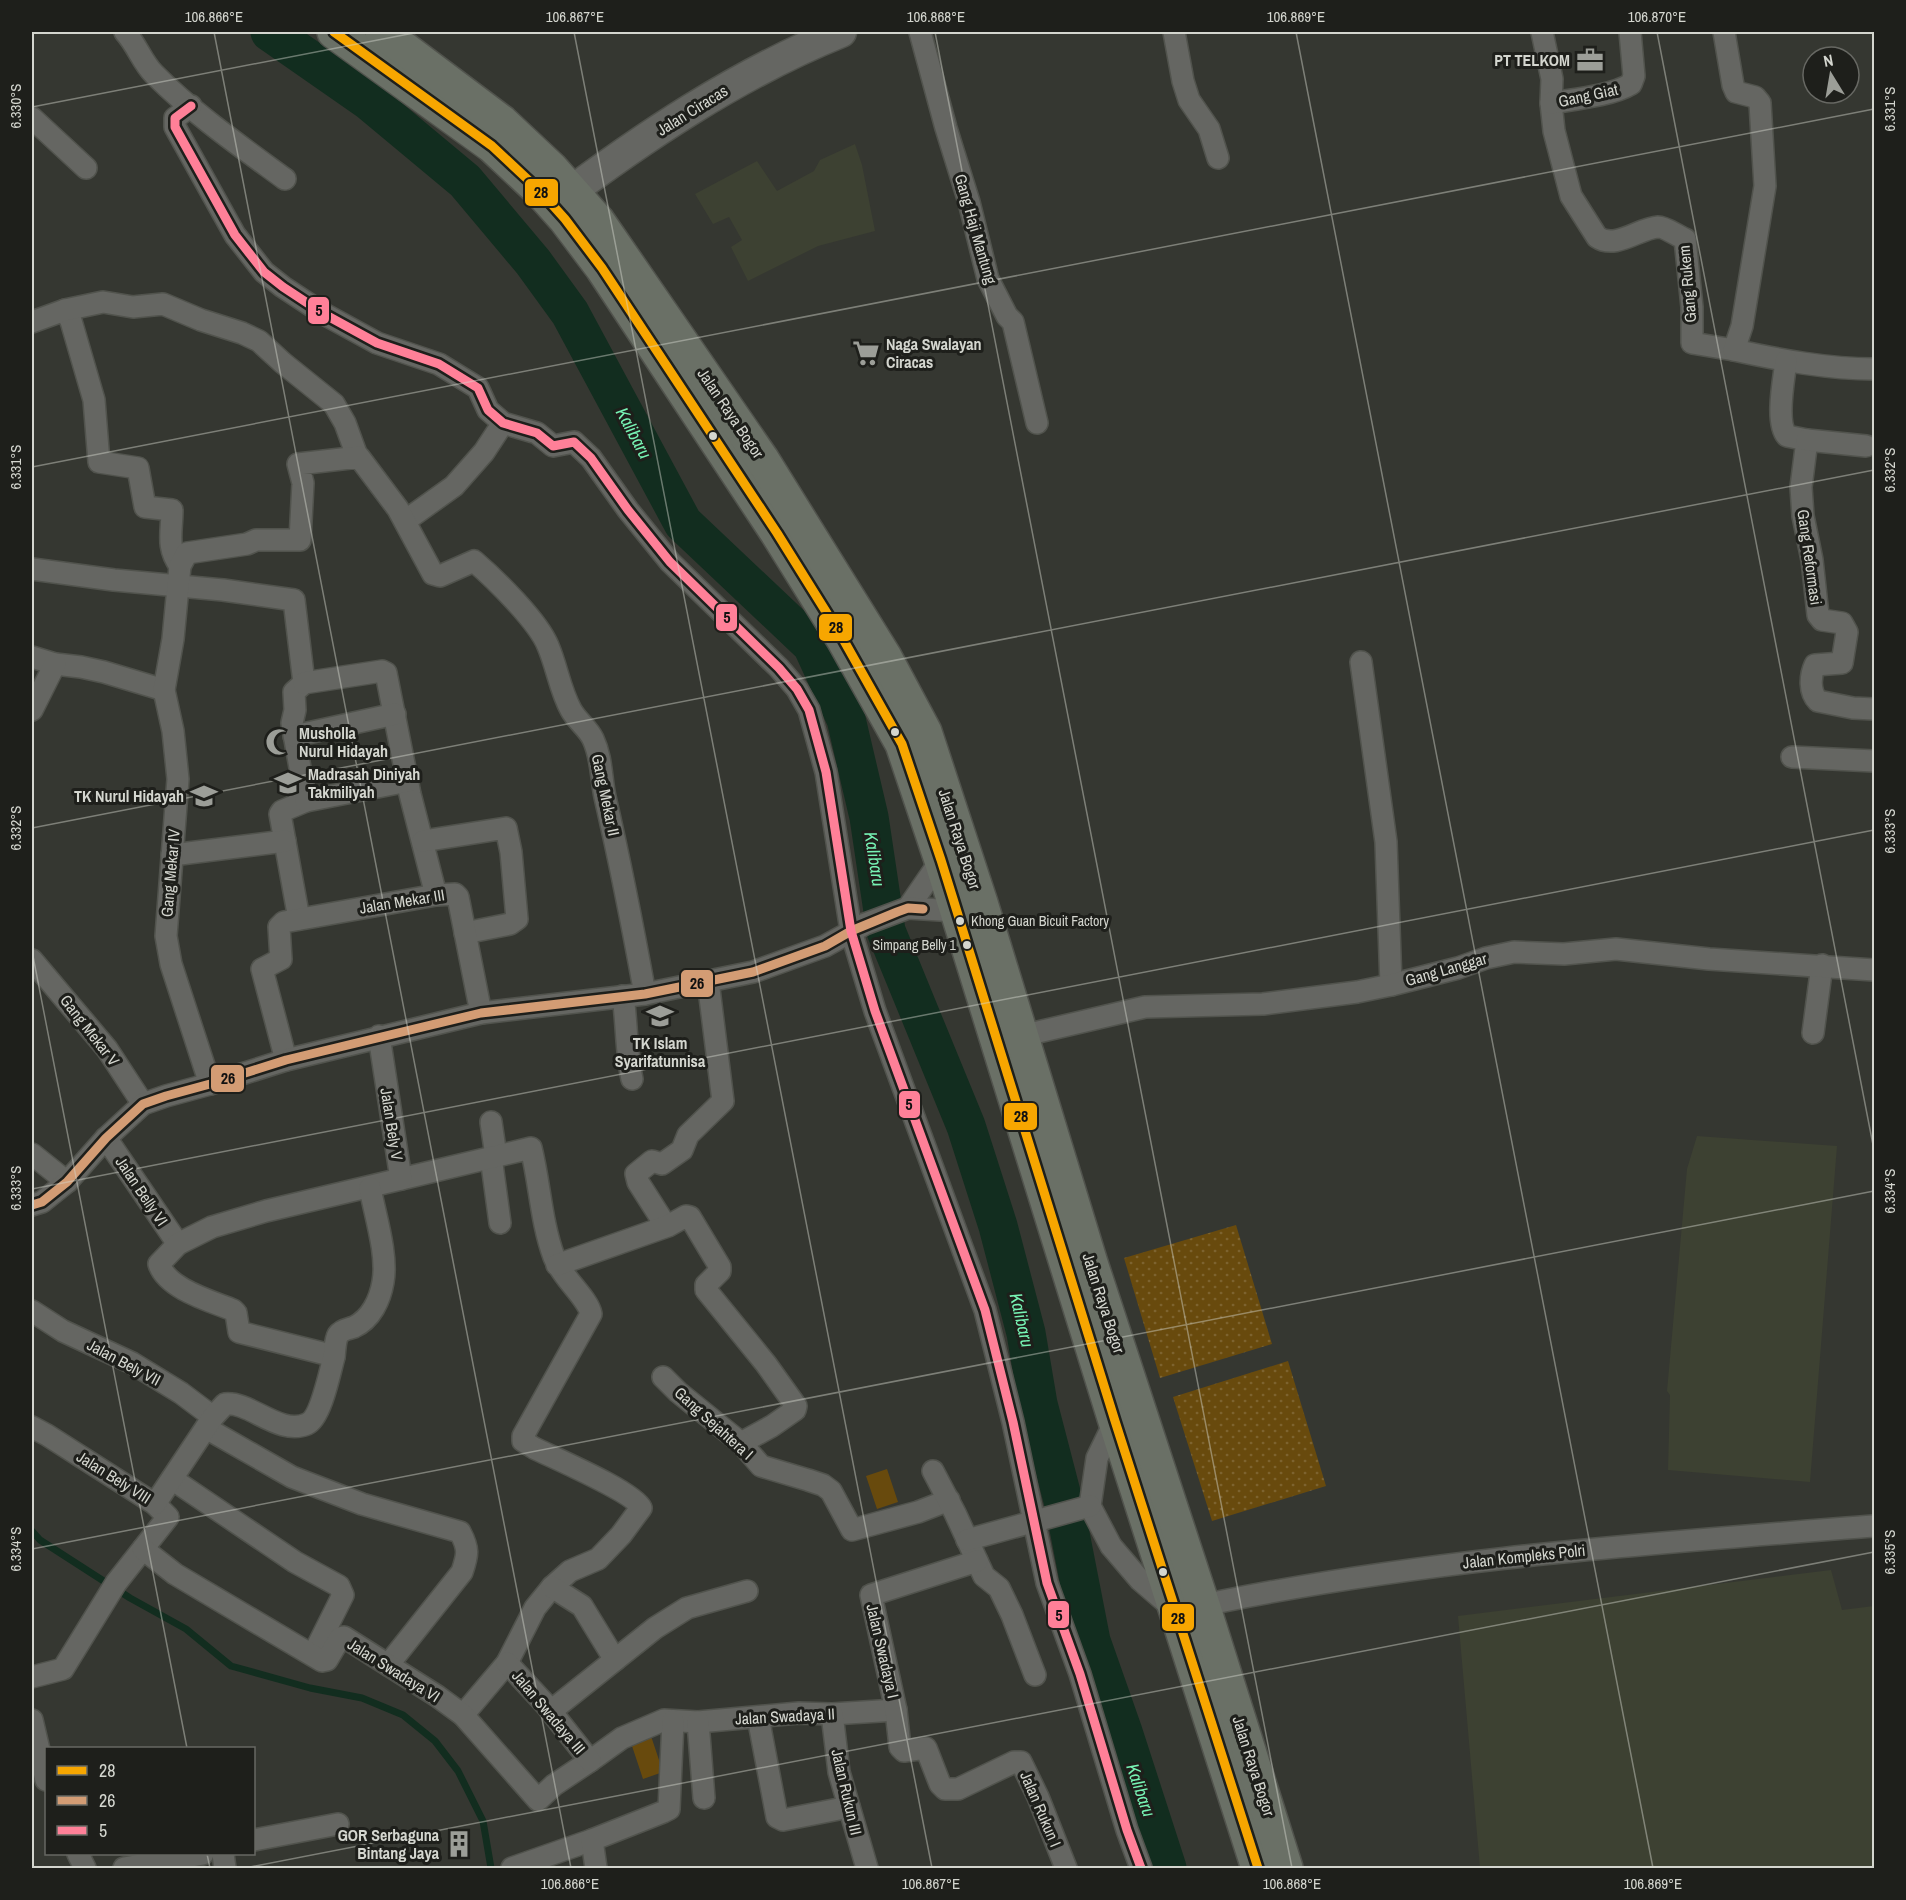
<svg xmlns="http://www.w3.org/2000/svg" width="1906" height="1900" font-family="'Archivo Narrow',sans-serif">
<defs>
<pattern id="grass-dots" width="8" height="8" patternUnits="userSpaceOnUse" patternTransform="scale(1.5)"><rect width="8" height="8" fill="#684a0d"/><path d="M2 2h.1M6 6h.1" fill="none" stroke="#7d632f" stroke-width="1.8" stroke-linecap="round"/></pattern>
</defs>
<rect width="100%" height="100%" fill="#353731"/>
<g fill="#3d4132">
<path d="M855,144L862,165L875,231L818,246L748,281L731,247L742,240L729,217L713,224L695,194L757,161L777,191L814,171L820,160Z"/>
<path d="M1697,1136L1837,1146L1810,1482L1668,1470L1670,1395L1667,1391L1687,1169Z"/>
<path d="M1831,1570L1842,1610L1874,1606V1868H1480L1458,1616Z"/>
</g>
<g fill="url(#grass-dots)">
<path d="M1236,1225L1272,1344L1160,1378L1124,1258Z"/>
<path d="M1288,1361L1326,1486L1212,1521L1173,1397Z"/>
</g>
<g fill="#684a0d">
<path d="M887,1469L898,1502L877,1509L866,1476Z"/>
<path d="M649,1730L663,1772L643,1779L629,1737Z"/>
</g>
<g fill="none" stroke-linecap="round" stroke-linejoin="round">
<path stroke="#122d1f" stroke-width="7" d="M32,1531L40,1540L130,1598L186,1629L231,1666L310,1688L362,1698L403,1715L435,1741L458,1771L483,1821L491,1868"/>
<path stroke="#122d1f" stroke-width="39" d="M270,32L369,101L465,181L533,262L570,313L683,523L812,645L846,719L869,817L886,931L966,1126L998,1226L1026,1333L1038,1404L1065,1508L1091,1641L1123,1732L1167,1868"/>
<defs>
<g id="street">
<path d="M125,32C137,45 142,62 154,74C194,114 240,146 285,179"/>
<path d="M920,32L946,128L969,202L988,279L1007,316L1013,322L1037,423"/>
<path d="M1174,32L1183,81L1189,100L1209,129L1218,158"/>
<path d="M1542,32L1552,79L1551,103L1554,131L1571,196L1597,237C1616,250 1639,228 1658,227C1666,227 1677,236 1685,239L1692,307V343L1734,350"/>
<path d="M1724,32L1733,85L1736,92L1755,97L1760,103L1765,186L1742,326L1734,350C1780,360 1828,369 1874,369"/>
<path d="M1551,103C1574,99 1611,96 1631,84L1634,76L1630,32"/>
<path d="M191,106L175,118V127L235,235L264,272L283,287L324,314L377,343L439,364L478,388L488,410L503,423L537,433L553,446L574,442L591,458L628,510L670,562L779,668L797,689L809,710L826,772L851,931L875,1011L985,1310L1013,1422L1047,1583L1080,1674L1127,1830L1141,1868"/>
<path d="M32,118L86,168"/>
<path d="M65,310L71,321L94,400L99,462L138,468L145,507L172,510C172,532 166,547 180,566"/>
<path d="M32,322L65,310L103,302L133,307L163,304L201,320L242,333L259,341L283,363L334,404L345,423L357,456"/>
<path d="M1786,361C1784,379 1775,422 1787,436L1807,440L1801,487L1803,516L1812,560L1818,615L1822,620L1842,623L1847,632L1842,663L1815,665C1810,676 1809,692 1818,701L1853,708L1874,709"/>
<path d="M1807,440L1866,446"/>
<path d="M405,521L454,486L484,452L503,423"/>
<path d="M32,569L114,580L223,590L294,600L304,683L294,692L295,710L292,723L306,801L282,811L280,814L299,919"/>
<path d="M32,657L55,664L81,667L104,672L164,690"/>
<path d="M1361,662L1386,842L1391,985"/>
<path d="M304,683L382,671L386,673L410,794L436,895"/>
<path d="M32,710L55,664"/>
<path d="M294,736L395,714"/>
<path d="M1792,757L1874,761"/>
<path d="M306,801L408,781"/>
<path d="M423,841L506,828L511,852L517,919L510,924L465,933"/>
<path d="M172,855L285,841"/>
<path d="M908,908L941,860L948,858"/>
<path d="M32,960L107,1049L143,1104"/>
<path d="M623,996C627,1024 626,1052 632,1079"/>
<path d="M1813,1033L1822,965"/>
<path d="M1021,1036L1145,1007L1263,1004L1357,992L1391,985L1458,968L1486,958L1514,952L1564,954L1616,949L1709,959L1874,970"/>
<path d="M286,1060L262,969L281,959L279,927L284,922L436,895L455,894L458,897L481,1013"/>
<path d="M210,1084L171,964L166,936L178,779L173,731L164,690L173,639L180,566L187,553L247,544L256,540H300L303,483L298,464L359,457L398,509L433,574L440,576L474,561C495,579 538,621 548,646C557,667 560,690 571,710C577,721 588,728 593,739C602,758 601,778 605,797C620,862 633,928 645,994"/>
<path d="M491,1122L496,1156"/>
<path d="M106,1138L178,1244"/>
<path d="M32,1154L67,1182"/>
<path d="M491,1157L500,1223"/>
<path d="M401,1179L531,1148C540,1184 541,1222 554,1257C562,1278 588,1298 591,1314L523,1436V1441L534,1448C554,1458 634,1492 641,1508L621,1535L598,1559L570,1571L552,1587L535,1608L507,1663L463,1715"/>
<path d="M32,1205L42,1202L67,1182L106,1138L143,1104L166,1096L210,1084L286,1060L481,1013L645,994L753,972L825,946L865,924L908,908L956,911L966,908"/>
<path d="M666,1226L638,1182L636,1174L652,1161L662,1164L682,1150L688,1135L723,1101L708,981"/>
<path d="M557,1265L668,1226L686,1216L690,1217L720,1267V1271L706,1285V1290L766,1364L796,1406L795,1410L772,1426L741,1443"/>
<path d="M32,1311L63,1331L132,1363L181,1393L213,1417"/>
<path d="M334,1356L239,1332L236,1313L233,1310C211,1301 167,1289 159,1264L178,1244L212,1227L266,1211L401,1179L379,1036"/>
<path d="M663,1377L678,1392L741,1443L761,1466L808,1480L823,1485L831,1491L852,1530L918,1512L949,1500"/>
<path d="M1115,1421L1097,1458L1090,1506L1111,1546L1140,1580L1176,1611C1406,1560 1641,1544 1874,1526"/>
<path d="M32,1427L47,1435L155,1504L168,1517L116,1583L63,1669L32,1677"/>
<path d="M206,1428L292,1477L362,1504L460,1532C469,1549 468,1554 462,1572L388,1665"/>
<path d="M933,1471L955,1513L984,1576L999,1588L1012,1615L1035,1675"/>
<path d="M172,1479L295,1562L339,1586L343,1595L313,1655"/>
<path d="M155,1504L213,1417L225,1404C250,1401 279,1436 307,1424C321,1418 330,1371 334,1357C335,1350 335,1340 338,1335C342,1329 349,1329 354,1327C371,1319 380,1300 383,1282C388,1255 375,1215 370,1188"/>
<path d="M967,1540L1090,1506"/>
<path d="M143,1549L175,1574L322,1661L327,1660L340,1638L344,1637L437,1696L463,1715L538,1800L554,1785L590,1761L622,1738L664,1720L698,1722L799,1713L832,1714L896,1710"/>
<path d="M977,1561L871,1595L896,1710L900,1747L904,1751L926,1748L940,1784L945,1789H958L1014,1762H1021L1038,1797L1066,1868"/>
<path d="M552,1587L582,1606L615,1660"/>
<path d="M507,1663L546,1705L590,1761"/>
<path d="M551,1711L655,1628L687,1608L747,1591"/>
<path d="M832,1714L839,1772L867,1868"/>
<path d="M758,1717L777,1817L783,1820L849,1807"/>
<path d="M32,1720L46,1780"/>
<path d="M698,1722L704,1798"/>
<path d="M254,1840L338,1824"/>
<path d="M78,1854L85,1868"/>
<path d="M223,1854L225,1868"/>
<path d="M124,1868L203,1854"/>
<path d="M512,1868L592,1840"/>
<path d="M596,1868L592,1840L663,1812L669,1809L673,1721"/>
</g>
<path id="secondary" d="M553,205C642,138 737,74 841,32"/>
<g id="highway">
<path d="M334,32L492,146L539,190L565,219L602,268L777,533L843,639L902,744L941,860L1115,1421L1258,1868"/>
<path d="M382,32L502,122L551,168L598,221L762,459L885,657L925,732L981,903L1091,1263L1203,1605L1286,1868"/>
</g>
</defs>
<use href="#street" stroke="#51534d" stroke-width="24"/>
<use href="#secondary" stroke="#51534d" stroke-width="33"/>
<use href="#highway" stroke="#51534d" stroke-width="36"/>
<use href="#street" stroke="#656662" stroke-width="21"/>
<use href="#secondary" stroke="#656662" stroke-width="30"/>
<use href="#highway" stroke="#6a7066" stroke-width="33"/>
<defs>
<path id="bus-1" d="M334,32L492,146L539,190L565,219L602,268L777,533L843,639L902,744L941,860L1115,1421L1258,1868"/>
<path id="bus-2" d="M32,1205L42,1202L67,1182L106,1138L143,1104L166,1096L210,1084L286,1060L481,1013L645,994L753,972L825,946L851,931L897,912L908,908L923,909"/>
<path id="bus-3" d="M191,106L175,118V127L235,235L264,272L283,287L324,314L377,343L439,364L478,388L488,410L503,423L537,433L553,446L574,442L591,458L628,510L670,562L779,668L797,689L809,710L826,772L851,931L875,1011L985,1310L1013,1422L1047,1583L1080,1674L1127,1830L1141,1868"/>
</defs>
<use href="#bus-1" stroke="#1e1f1b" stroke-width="14"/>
<use href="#bus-2" stroke="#1e1f1b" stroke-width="14"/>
<use href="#bus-3" stroke="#1e1f1b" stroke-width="14"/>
<use href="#bus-1" stroke="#f7a600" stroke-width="9"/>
<use href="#bus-2" stroke="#d39c74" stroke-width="9"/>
<use href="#bus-3" stroke="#ff8098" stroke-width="9"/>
</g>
<path fill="none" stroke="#d4d6cf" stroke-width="1.5" stroke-opacity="0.45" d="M214,32L571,1868M574,32L932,1868M935,32L1292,1868M1296,32L1653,1868M1657,32L1874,1150M32,107L419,32M32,467L1874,109M32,828L1874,470M32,951L187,1748M32,1189L1874,830M32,1549L1874,1191M207,1854L210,1868M245,1868L1874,1552"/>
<defs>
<symbol id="office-bare" viewBox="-9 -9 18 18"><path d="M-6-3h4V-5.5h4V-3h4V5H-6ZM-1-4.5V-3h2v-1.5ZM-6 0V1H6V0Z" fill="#9c9e98" stroke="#1e1f1b" stroke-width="2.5" paint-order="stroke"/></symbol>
<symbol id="supermarket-bare" viewBox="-9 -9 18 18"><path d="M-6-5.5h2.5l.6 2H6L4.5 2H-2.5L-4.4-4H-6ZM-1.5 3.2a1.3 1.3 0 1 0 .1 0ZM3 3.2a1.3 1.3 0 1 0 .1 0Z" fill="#9c9e98" stroke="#1e1f1b" stroke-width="2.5" paint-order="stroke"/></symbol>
<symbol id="mosque-bare" viewBox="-9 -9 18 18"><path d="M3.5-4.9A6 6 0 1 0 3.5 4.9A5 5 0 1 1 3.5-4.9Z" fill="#9c9e98" stroke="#1e1f1b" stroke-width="2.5" paint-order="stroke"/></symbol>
<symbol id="school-bare" viewBox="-9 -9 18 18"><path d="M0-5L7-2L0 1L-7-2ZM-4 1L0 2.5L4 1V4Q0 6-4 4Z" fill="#9c9e98" stroke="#1e1f1b" stroke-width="2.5" paint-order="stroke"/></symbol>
<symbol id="building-bare" viewBox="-9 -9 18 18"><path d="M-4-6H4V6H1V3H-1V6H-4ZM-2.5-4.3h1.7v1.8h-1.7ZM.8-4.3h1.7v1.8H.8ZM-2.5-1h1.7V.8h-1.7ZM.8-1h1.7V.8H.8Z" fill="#9c9e98" stroke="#1e1f1b" stroke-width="2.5" paint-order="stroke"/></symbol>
</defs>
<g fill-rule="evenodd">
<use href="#office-bare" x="1571" y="41" width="38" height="38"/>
<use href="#supermarket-bare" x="847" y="334" width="38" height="38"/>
<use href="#mosque-bare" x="260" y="723" width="38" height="38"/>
<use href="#school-bare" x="269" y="764" width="38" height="38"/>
<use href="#school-bare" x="185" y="777" width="38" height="38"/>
<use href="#school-bare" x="641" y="997" width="38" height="38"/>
<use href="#building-bare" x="440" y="1825" width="38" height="38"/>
</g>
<g fill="#d4d6cf" stroke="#1e1f1b" stroke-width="2">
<circle cx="713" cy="436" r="5"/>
<circle cx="895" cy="732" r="5"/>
<circle cx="960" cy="921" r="5"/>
<circle cx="967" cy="945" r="5"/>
<circle cx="1163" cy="1572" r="5"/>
</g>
<g text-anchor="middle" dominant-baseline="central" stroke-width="6" stroke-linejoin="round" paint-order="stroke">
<g font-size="14" fill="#d4d6cf" stroke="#1e1f1b" text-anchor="start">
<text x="971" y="921">Khong Guan Bicuit Factory</text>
<text x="956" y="945" text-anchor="end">Simpang Belly 1</text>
</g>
<g font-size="16" font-weight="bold" fill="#d4d6cf" stroke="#1e1f1b" text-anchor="end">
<text x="1570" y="60">PT TELKOM</text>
<text x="886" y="344" text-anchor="start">Naga Swalayan<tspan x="886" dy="18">Ciracas</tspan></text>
<text x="299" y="733" text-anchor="start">Musholla<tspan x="299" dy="18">Nurul Hidayah</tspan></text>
<text x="308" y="774" text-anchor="start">Madrasah Diniyah<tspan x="308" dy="18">Takmiliyah</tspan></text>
<text x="184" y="796">TK Nurul Hidayah</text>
<text x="660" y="1043" text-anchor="middle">TK Islam<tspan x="660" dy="18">Syarifatunnisa</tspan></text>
<text x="439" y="1835">GOR Serbaguna<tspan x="439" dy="18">Bintang Jaya</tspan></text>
</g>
<g font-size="16" fill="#d4d6cf" stroke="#1e1f1b">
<text transform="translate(1588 95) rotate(-12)">Gang Giat</text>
<text transform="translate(692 110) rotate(-32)">Jalan Ciracas</text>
<text transform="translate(976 229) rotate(74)">Gang Haji Mantung</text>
<text transform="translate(1687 284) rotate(-95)">Gang Rukem</text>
<text transform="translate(731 413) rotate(56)">Jalan Raya Bogor</text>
<text transform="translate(1810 557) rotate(82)">Gang Reformasi</text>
<text transform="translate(606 795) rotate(78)">Gang Mekar II</text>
<text transform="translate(960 839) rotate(72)">Jalan Raya Bogor</text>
<text transform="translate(170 873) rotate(-85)">Gang Mekar IV</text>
<text transform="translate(402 901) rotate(-9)">Jalan Mekar III</text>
<text transform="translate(1446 969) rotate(-16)">Gang Langgar</text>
<text transform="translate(90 1030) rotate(52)">Gang Mekar V</text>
<text transform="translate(392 1124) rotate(81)">Jalan Bely V</text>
<text transform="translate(142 1191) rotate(56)">Jalan Belly VI</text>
<text transform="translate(1104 1303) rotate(72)">Jalan Raya Bogor</text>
<text transform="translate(124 1362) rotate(28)">Jalan Bely VII</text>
<text transform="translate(714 1423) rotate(42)">Gang Sejahtera I</text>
<text transform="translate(114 1477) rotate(32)">Jalan Bely VIII</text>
<text transform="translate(1524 1556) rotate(-6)">Jalan Kompleks Polri</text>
<text transform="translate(883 1651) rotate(77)">Jalan Swadaya I</text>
<text transform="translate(394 1670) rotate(32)">Jalan Swadaya VI</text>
<text transform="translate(549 1712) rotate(50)">Jalan Swadaya III</text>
<text transform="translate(785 1716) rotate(-3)">Jalan Swadaya II</text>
<text transform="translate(1254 1766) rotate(72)">Jalan Raya Bogor</text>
<text transform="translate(847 1792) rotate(77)">Jalan Rukun III</text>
<text transform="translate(1041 1809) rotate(67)">Jalan Rukun I</text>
</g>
<g font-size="18" font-style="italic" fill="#77f3b4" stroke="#1e1f1b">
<text transform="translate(634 433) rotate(62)">Kalibaru</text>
<text transform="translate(875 859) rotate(81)">Kalibaru</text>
<text transform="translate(1022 1320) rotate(77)">Kalibaru</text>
<text transform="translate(1141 1790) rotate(71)">Kalibaru</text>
</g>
</g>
<g stroke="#1e1f1b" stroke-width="2">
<rect x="524" y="178" width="35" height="29" rx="6" fill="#f7a600"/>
<rect x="307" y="296" width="23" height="29" rx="6" fill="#ff8098"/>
<rect x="715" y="603" width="23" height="29" rx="6" fill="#ff8098"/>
<rect x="818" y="613" width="35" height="29" rx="6" fill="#f7a600"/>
<rect x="680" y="969" width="34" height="29" rx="6" fill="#d39c74"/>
<rect x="210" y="1064" width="35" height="29" rx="6" fill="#d39c74"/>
<rect x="898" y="1090" width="23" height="29" rx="6" fill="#ff8098"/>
<rect x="1003" y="1102" width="35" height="29" rx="6" fill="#f7a600"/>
<rect x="1047" y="1600" width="23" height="29" rx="6" fill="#ff8098"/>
<rect x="1161" y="1603" width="34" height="29" rx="6" fill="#f7a600"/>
</g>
<g font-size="16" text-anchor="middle" font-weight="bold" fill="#111">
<text x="541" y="198">28</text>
<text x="319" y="316">5</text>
<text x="727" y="623">5</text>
<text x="836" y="633">28</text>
<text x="697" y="989">26</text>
<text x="228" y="1084">26</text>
<text x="909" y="1110">5</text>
<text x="1021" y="1122">28</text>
<text x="1059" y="1621">5</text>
<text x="1178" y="1624">28</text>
</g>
<rect width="1906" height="1900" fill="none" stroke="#1e1f1b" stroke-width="66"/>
<rect x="45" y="1747" width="210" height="108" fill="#1e1f1b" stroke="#676863" stroke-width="1.5"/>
<rect x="57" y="1766" width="30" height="9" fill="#f7a600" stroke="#676863" stroke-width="1.5"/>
<text x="99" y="1777" font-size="18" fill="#d4d6cf">28</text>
<rect x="57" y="1796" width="30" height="9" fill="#d39c74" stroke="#676863" stroke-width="1.5"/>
<text x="99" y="1807" font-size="18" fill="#d4d6cf">26</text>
<rect x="57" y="1826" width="30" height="9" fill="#ff8098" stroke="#676863" stroke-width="1.5"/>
<text x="99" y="1837" font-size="18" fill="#d4d6cf">5</text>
<g transform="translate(1831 75) rotate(349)"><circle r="28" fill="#1e1f1b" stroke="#676863" stroke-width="1.5"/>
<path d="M0-4.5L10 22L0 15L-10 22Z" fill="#9c9e98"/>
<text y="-9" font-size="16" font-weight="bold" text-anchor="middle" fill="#d4d6cf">N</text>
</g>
<rect x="33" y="33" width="1840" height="1834" fill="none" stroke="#d4d6cf" stroke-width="2"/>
<g font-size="15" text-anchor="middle" fill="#d4d6cf">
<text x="214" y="22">106.866°E</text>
<text x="575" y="22">106.867°E</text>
<text x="936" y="22">106.868°E</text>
<text x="1296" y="22">106.869°E</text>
<text x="1657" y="22">106.870°E</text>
<text transform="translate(16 106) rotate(-90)" y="5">6.330°S</text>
<text transform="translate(1890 109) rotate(-90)" y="5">6.331°S</text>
<text transform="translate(16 467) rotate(-90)" y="5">6.331°S</text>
<text transform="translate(1890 470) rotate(-90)" y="5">6.332°S</text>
<text transform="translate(16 828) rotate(-90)" y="5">6.332°S</text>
<text transform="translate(1890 831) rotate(-90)" y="5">6.333°S</text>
<text transform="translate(16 1188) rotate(-90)" y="5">6.333°S</text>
<text transform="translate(1890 1191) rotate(-90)" y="5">6.334°S</text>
<text transform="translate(16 1549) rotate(-90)" y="5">6.334°S</text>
<text transform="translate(1890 1552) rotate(-90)" y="5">6.335°S</text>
<text x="570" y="1889">106.866°E</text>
<text x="931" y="1889">106.867°E</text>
<text x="1292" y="1889">106.868°E</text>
<text x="1653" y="1889">106.869°E</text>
</g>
</svg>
